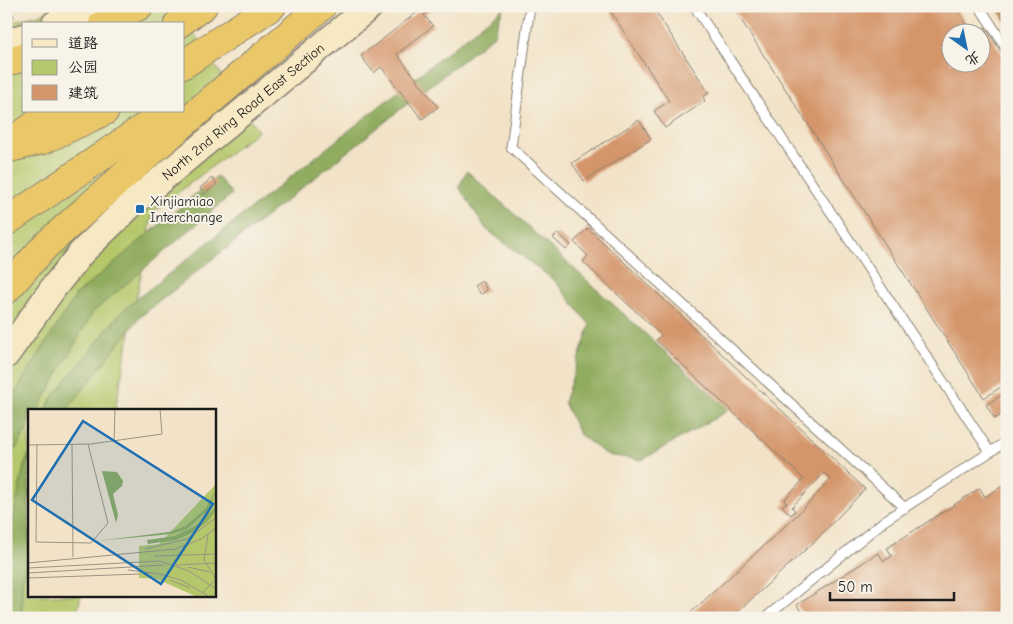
<svg xmlns="http://www.w3.org/2000/svg" width="1013" height="624" font-family="'Comic Neue','LXGW WenKai TC',sans-serif">
<rect width="100%" height="100%" fill="#f7f3e8"/>
<filter id="ink" filterUnits="userSpaceOnUse"><feTurbulence type="fractalNoise" baseFrequency=".02" numOctaves="2"/><feDisplacementMap in="SourceGraphic" scale="10" xChannelSelector="R" yChannelSelector="G"/><feConvolveMatrix kernelMatrix="1 2 1 2 8 2 1 2 1" color-interpolation-filters="sRGB"/></filter>
<filter id="wash" filterUnits="userSpaceOnUse"><feTurbulence type="fractalNoise" baseFrequency=".0096" numOctaves="4" result="noise"/><feDisplacementMap in="SourceGraphic" scale="20" xChannelSelector="R" yChannelSelector="G"/><feGaussianBlur stdDeviation="1.12" result="paint"/><feColorMatrix in="noise" values="0 0 0 0 0 0 0 0 0 0 0 0 0 0 0 0 0 1.4 0 .05"/><feComposite in="paint" operator="in"/></filter>
<g filter="url(#wash)">
<rect width="100%" height="100%" fill="#f2e3c8"/>
<path fill="#b5c76b" stroke="#687244" fill-rule="evenodd" d="M55,6H176L258,131L153,212L115,410H29V595H81L76,618H6V23L40,15ZM24,24H184V111H24Z"/>
<g fill="#90ac5f" stroke="#56643e">
<path d="M503,8L494,35L140,317L67,410H46L51,399L122,311Z"/>
<path d="M467,171L729,410L642,460L607,455L579,434L564,402L590,325L555,281L486,229L459,187Z"/>
<path d="M217,176L232,194L93,312L38,410H29V426L6,466V409L9,402L76,295Z"/>
<path d="M29,454V556L22,583V618H6V553L24,466Z"/>
</g>
<g id="blocks">
<g fill="#d4956b">
<path d="M6,6H10L14,17L6,20Z"/>
<path d="M425,6L433,8L424,15L433,26L397,54L438,107L422,119L381,67L374,73L361,56Z"/>
<path d="M607,6H652L709,93L703,97L705,101L665,128L654,111L669,101Z"/>
<path d="M732,6H955L972,32H950V62H980V32H977L985,27L1007,61V80L1003,82L1007,88V383L984,398Z"/>
<path d="M995,6H1007V25Z"/>
<path d="M639,120L651,139L584,181L572,163Z"/>
<path d="M212,178L217,184L204,194L200,188Z"/>
<path d="M588,228L865,489L816,540L731,618H685L797,515L831,479L824,473L792,507L795,511L791,515L782,506L787,503L784,500L804,479L656,340L661,335L583,262L588,256L574,242Z"/>
<path d="M558,233L571,245L566,250L553,238Z"/>
<path d="M482,281L487,290L480,295L474,286Z"/>
<path d="M1007,392V411L995,419L986,405Z"/>
<path d="M1007,483V618H805L797,605L878,553L884,561L892,556L887,548L980,488L985,497Z"/>
</g>
</g>
</g>
<g filter="url(#ink)">
<use href="#blocks" fill-opacity="0" stroke="#878072" stroke-width="1"/>
<g fill="none" stroke-linecap="round" stroke-linejoin="round">
<defs>
<g id="lane">
<path d="M530,6L511,147L905,508"/>
<path d="M694,6L990,452"/>
<path d="M979,6L1007,49"/>
<path d="M765,618L884,521L1007,441"/>
</g>
<g id="secondary">
<path d="M55,24L96,6"/>
<path d="M6,43L24,37"/>
<path id="s1" d="M6,355L54,287L82,252L134,202L370,6"/>
</g>
<g id="highway">
<path d="M103,24L139,6"/>
<path d="M178,24L203,6"/>
<path d="M6,62L24,57"/>
<path d="M184,64L272,6"/>
<path d="M15,139L55,111"/>
<path d="M6,149L43,140L105,111"/>
<path d="M6,222L168,111"/>
<path d="M6,290L45,246L162,142L322,6"/>
</g>
</defs>
<use href="#lane" stroke="#878072" stroke-width="11"/>
<use href="#secondary" stroke="#878072" stroke-width="29"/>
<use href="#highway" stroke="#878072" stroke-width="30"/>
<use href="#lane" stroke="#fff" stroke-width="9"/>
<use href="#secondary" stroke="#f7e9c3" stroke-width="26"/>
<use href="#highway" stroke="#eac769" stroke-width="28"/>
</g>
</g>
<rect fill="#1f6fb2" stroke="#f7f3e8" stroke-width="2" x="135" y="204" width="10" height="10" rx="2.5"/>
<g text-anchor="middle" dominant-baseline="central" stroke-width="4" stroke-linejoin="round" paint-order="stroke">
<g font-size="14" fill="#1c1c1c" stroke="#f7f3e8">
<text stroke="none"><textPath href="#s1" startOffset="342">North 2nd Ring Road East Section</textPath></text>
</g>
<g font-size="14" fill="#1c1c1c" stroke="#f7f3e8" text-anchor="start">
<text x="150" y="201">Xinjiamiao<tspan x="150" dy="16">Interchange</tspan></text>
</g>
</g>
<g transform="translate(28 409)">
<rect width="188" height="188" fill="#f2e3c8"/>
<path d="M187,76V187H167L129,170L111,169V137L131,135Z" fill="#b5c76b"/>
<path d="M74,62L89,63L95,72L94,77L85,85L90,106L88,114ZM187,82L182,99L159,120L143,125L69,132L141,123L158,117L178,99ZM187,98V103L178,114L165,123L148,131L120,135L119,131L147,127L171,115Z" fill="#90ac5f"/>
<path fill="none" stroke="#9c9383" stroke-width="1" d="M86,33L87,0M9,35L8,133L63,134L80,114L60,35M44,35L45,148M0,36L63,35L134,25L132,0M180,126L176,151L188,170M117,140L159,130L188,109M126,147L188,145M0,154L148,140L173,130L188,119M148,156L188,154M160,158L182,163M0,159L132,152L161,162L188,180M100,161L131,165L153,171L180,187M0,164L136,156M0,169L112,165M142,171L162,179M174,184L188,170"/>
<path fill="#1f6fb2" fill-opacity="0.15" stroke="#1f6fb2" stroke-width="2.5" d="M55,12L185,95L133,175L4,91Z"/>
<rect width="188" height="188" fill="none" stroke="#1c1c1c" stroke-width="2.5"/>
</g>
<rect width="1013" height="624" fill="none" stroke="#f7f3e8" stroke-width="25"/>
<rect x="22" y="22" width="162" height="90" fill="#f7f3e8" stroke="#9f9d96"/>
<rect x="32" y="39" width="25" height="8" fill="#f7e9c3" stroke="#9f9d96"/>
<text x="68" y="48" font-size="15" fill="#1c1c1c">道路</text>
<rect x="32" y="60" width="25" height="15" fill="#b5c76b" stroke="#9f9d96"/>
<text x="68" y="72" font-size="15" fill="#1c1c1c">公园</text>
<rect x="32" y="85" width="25" height="15" fill="#d4956b" stroke="#9f9d96"/>
<text x="68" y="98" font-size="15" fill="#1c1c1c">建筑</text>
<g transform="translate(966 48) rotate(147)"><circle r="24" fill="#f7f3e8" stroke="#9f9d96"/>
<path d="M0-4L9 19L0 12L-9 19Z" fill="#1f6fb2"/>
<text y="-8" font-size="14" font-weight="bold" text-anchor="middle" fill="#1c1c1c">北</text>
</g>
<path d="M830 592v8h124v-8" fill="none" stroke="#1c1c1c" stroke-width="2.5"/>
<text x="838" y="592" font-size="15" fill="#1c1c1c" stroke="#f7f3e8" stroke-width="4" paint-order="stroke">50 m</text>
</svg>
